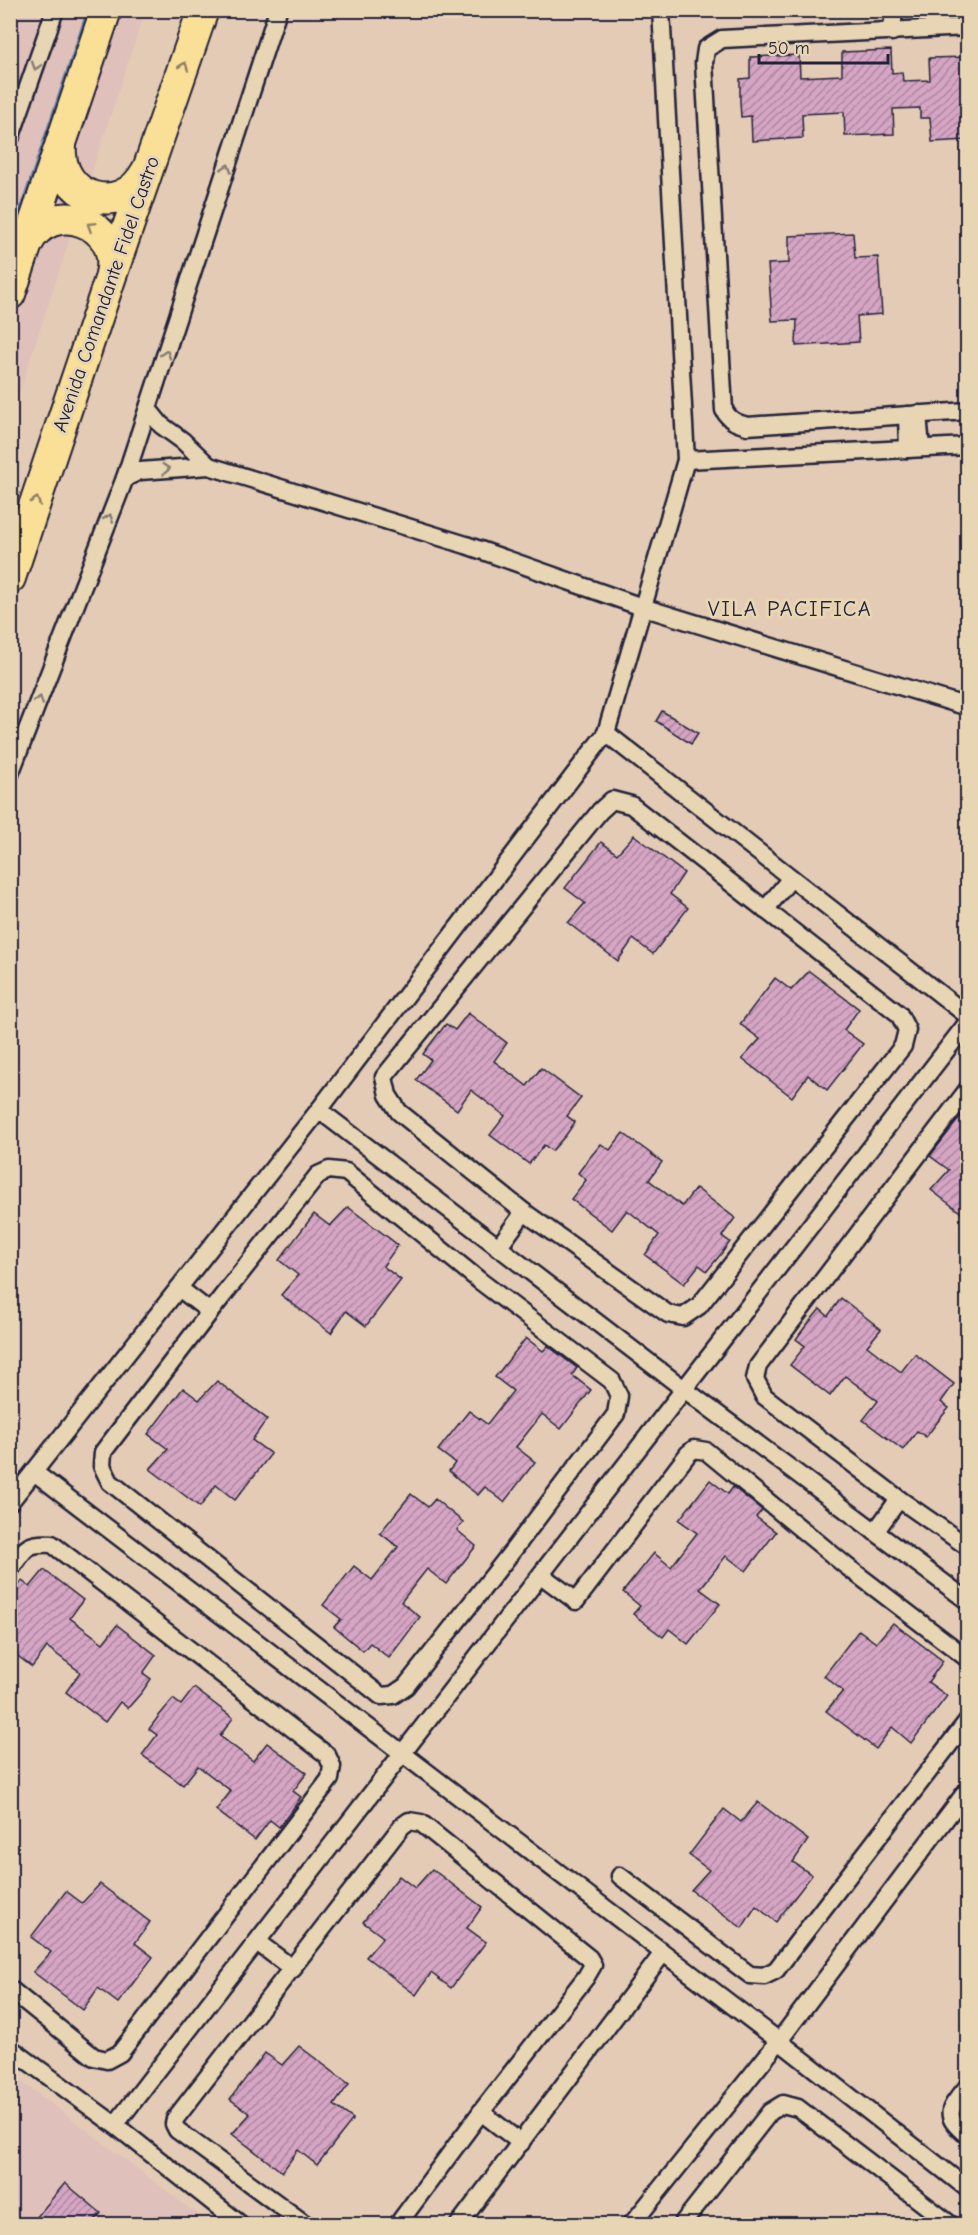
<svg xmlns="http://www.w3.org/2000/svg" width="978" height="2235" font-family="'Comic Neue',sans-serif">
<defs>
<pattern id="building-hatch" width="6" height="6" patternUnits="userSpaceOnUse" patternTransform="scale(1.5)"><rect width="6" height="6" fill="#d5a5c3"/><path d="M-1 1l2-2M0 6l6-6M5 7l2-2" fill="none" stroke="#ac86a0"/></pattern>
</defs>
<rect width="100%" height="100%" fill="#e4cbb6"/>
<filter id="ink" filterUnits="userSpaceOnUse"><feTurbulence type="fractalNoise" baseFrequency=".0167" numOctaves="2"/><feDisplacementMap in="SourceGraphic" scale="12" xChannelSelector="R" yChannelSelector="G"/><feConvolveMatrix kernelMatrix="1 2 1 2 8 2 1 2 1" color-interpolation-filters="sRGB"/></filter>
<g filter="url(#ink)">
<g fill="#e0c0ba">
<path d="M11,11H145L11,417Z"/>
<path d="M10,2073L93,2135L210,2224H11Z"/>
</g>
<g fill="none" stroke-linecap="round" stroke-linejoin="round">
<path stroke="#6987ab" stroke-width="5" d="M10,244L89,10"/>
</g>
<g fill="url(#building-hatch)" stroke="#22223b" stroke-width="1.5">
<path d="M891,50L892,73L902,72L903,81L930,80L929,58L968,57V140L932,142L930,118H920V108L893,109L894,134L845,136L844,112L802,114L803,138L752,141L751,116L741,117L740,102V79L750,78V57L799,55L800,77L842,75V52Z"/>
<path d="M853,233L855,258L878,257L882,314L857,316L859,342L796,346L797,320L772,321L768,264L789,263V236Z"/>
<path d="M662,711L698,733L691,744L656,721Z"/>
<path d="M634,835L684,873L670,894L688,908L653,954L633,939L618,961L568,923L585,903L565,888L601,842L617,854Z"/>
<path d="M809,971L859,1009L844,1030L863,1044L827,1090L808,1075L792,1097L742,1059L760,1039L740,1024L775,978L791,990Z"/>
<path d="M468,1013L507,1043L494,1061L527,1086L541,1068L581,1098L567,1116L575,1122L566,1135L552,1151L544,1145L529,1164L490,1135L505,1116L471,1090L457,1110L416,1080L431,1060L423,1054L432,1042L446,1024L455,1030Z"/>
<path d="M968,1107V1218L931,1190L949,1170L930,1156Z"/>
<path d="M623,1133L662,1162L649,1180L682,1206L696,1188L735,1218L722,1236L730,1242L721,1254L707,1271L699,1265L684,1284L645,1255L659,1235L627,1210L612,1230L571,1199L586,1180L578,1173L587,1161L601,1144L610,1150Z"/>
<path d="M348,1207L398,1245L383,1266L401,1280L366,1326L346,1311L331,1333L281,1295L298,1275L279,1260L314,1214L330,1226Z"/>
<path d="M841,1298L881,1329L867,1346L901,1372L915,1354L954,1384L941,1402L949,1408L939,1420L926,1437L917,1431L903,1450L863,1420L878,1401L845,1376L830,1396L790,1365L805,1346L796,1339L805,1327L820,1309L828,1316Z"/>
<path d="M526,1338L543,1351L548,1346L577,1368L572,1375L591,1390L561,1429L542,1414L516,1447L535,1462L504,1502L485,1487L478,1495L466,1486L449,1471L455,1463L438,1450L469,1411L487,1424L513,1391L495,1377Z"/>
<path d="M217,1381L267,1419L252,1440L271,1454L235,1500L216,1485L200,1507L150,1469L168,1449L148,1434L183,1388L199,1400Z"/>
<path d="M710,1480L728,1494L733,1487L762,1510L756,1517L776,1532L746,1571L726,1556L700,1589L720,1604L688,1644L669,1629L663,1637L651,1628L633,1614L640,1606L623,1592L654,1553L671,1567L697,1533L679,1520Z"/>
<path d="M411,1494L428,1507L435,1499L447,1509L463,1522L457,1530L476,1546L446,1584L427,1569L401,1602L420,1617L389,1658L370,1643L363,1651L334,1627L341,1619L323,1605L354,1566L372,1580L398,1547L380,1533Z"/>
<path d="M44,1570L83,1600L70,1618L103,1643L117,1625L156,1655L143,1673L151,1679L142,1692L128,1708L120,1702L105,1722L66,1692L80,1672L47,1647L32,1667L10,1650V1596L22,1581L30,1587Z"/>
<path d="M893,1623L943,1661L928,1682L947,1696L911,1743L892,1727L876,1749L826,1711L843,1691L824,1676L859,1630L876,1643Z"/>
<path d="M194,1688L233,1718L220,1736L253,1761L267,1743L307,1773L293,1791L301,1797L292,1810L279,1827L270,1820L255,1840L216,1810L231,1791L198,1766L183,1785L142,1755L157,1735L149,1729L158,1717L173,1699L181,1705Z"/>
<path d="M758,1802L808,1840L793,1862L812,1875L776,1922L756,1906L742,1928L691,1890L709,1870L689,1855L724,1809L741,1822Z"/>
<path d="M432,1869L482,1907L467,1928L486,1942L451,1988L431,1973L416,1995L366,1957L383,1937L363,1922L399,1876L415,1888Z"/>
<path d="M100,1884L150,1922L135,1943L153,1957L118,2003L98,1988L83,2010L33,1972L51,1952L31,1937L66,1891L82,1903Z"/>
<path d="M299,2046L349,2084L334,2105L353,2119L317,2165L298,2150L282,2172L232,2134L250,2114L230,2099L265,2053L282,2065Z"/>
<path d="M65,2183L101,2213L92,2224H31Z"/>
</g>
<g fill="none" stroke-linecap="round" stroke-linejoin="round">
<defs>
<g id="minor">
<path d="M968,27L722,39L706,49L704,63L724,410C729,420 736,423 747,426L968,411"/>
<path d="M892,32L894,10"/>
<path d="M10,139L55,10"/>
<path d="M148,409L161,425L183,441L209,466"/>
<path d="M918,414L921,448"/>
<path d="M907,415L908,449"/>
<path d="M686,460L968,446"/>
<path d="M125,478L140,471L209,466L466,545L642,607L968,707"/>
<path d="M606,733L968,1016"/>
<path d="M10,774L125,478L278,10"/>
<path d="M612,800L631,805L899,1014L907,1030L903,1046L699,1306L683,1317L668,1314L524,1212L399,1112L388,1095L384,1077L600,811Z"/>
<path d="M765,910L791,878"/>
<path d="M968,1089L758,1366L755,1379L764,1396L899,1499L968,1547"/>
<path d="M319,1110L684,1389L968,1601"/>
<path d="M329,1170L346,1172L480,1281L612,1381L619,1396L616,1414L514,1549L406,1686L393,1695L381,1696L110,1482L102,1466L103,1452L210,1312L318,1175Z"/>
<path d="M498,1248L524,1212"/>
<path d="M179,1288L210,1312"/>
<path d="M34,1472L779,2041L968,2189"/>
<path d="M10,1502L319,1110L606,733L686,460L661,10"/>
<path d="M875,1532L899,1499"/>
<path d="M10,1570C25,1550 24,1542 52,1544L327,1755L332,1766L330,1779L120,2053L107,2060L94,2057L10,1989"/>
<path d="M541,1575L576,1601L688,1454L694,1449L706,1451L845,1565L968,1659"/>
<path d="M620,1876L750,1975L764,1976L776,1970L968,1720"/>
<path d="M257,1942L293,1969"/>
<path d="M10,2048L115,2125L240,2224"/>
<path d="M968,2086C949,2110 941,2114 968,2136"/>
<path d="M481,2112L521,2143"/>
<path d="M115,2125L968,1022"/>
<path d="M305,2224L177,2130L174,2124L175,2119L402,1826L409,1821L421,1823L589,1958L593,1965L586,1977L481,2112L398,2224"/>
<path d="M459,2224L663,1953"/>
<path d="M632,2224L779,2041L968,1789"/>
<path d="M682,2224L770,2112L783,2104L798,2108L950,2224"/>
</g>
<g id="motorway">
<path d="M61,144C56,198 120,220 146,172"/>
<path d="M27,244C50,196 123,222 111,274"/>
<path d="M10,294L106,10"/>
<path d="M10,578L111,276L203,10"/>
</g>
</defs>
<use href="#minor" stroke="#22223b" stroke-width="21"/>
<use href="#motorway" stroke="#22223b" stroke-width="34"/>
<use href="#minor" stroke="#e8d5b3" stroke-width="16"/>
<use href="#motorway" stroke="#fadf96" stroke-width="30"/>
</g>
<defs><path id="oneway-chevron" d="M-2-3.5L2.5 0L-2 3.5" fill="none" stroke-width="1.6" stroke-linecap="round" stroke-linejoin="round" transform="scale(1.5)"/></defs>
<g stroke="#857c77">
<use href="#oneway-chevron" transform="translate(36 66) rotate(109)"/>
<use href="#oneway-chevron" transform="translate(227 168) rotate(-72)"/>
<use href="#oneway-chevron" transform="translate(166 354) rotate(-72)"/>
<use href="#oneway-chevron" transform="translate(166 469) rotate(-4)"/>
<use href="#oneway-chevron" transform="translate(109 518) rotate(-69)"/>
<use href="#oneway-chevron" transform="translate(39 700) rotate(-69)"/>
</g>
<g stroke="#8e8068">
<use href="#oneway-chevron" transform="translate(184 66) rotate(-71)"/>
<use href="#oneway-chevron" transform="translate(91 226) rotate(-148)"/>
<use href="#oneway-chevron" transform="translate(36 501) rotate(-72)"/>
</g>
</g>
<g text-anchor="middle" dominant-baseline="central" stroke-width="6" stroke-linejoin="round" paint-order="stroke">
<g font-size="20" fill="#22223b" stroke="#e8d5b3">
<text transform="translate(106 294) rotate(-71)">Avenida Comandante Fidel Castro</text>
</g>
<g font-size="22" letter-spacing="1.5" fill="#22223b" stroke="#e8d5b3">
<text x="790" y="609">VILA PACIFICA</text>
</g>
</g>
<rect width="978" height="2235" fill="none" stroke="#e8d5b3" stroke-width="36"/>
<rect x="18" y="18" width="942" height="2199" fill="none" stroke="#22223b" stroke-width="2" filter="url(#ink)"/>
<path d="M759 54v9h129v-9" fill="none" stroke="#22223b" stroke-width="3"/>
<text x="768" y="54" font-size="18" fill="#22223b" stroke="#e8d5b3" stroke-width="4.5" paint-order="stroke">50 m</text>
</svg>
